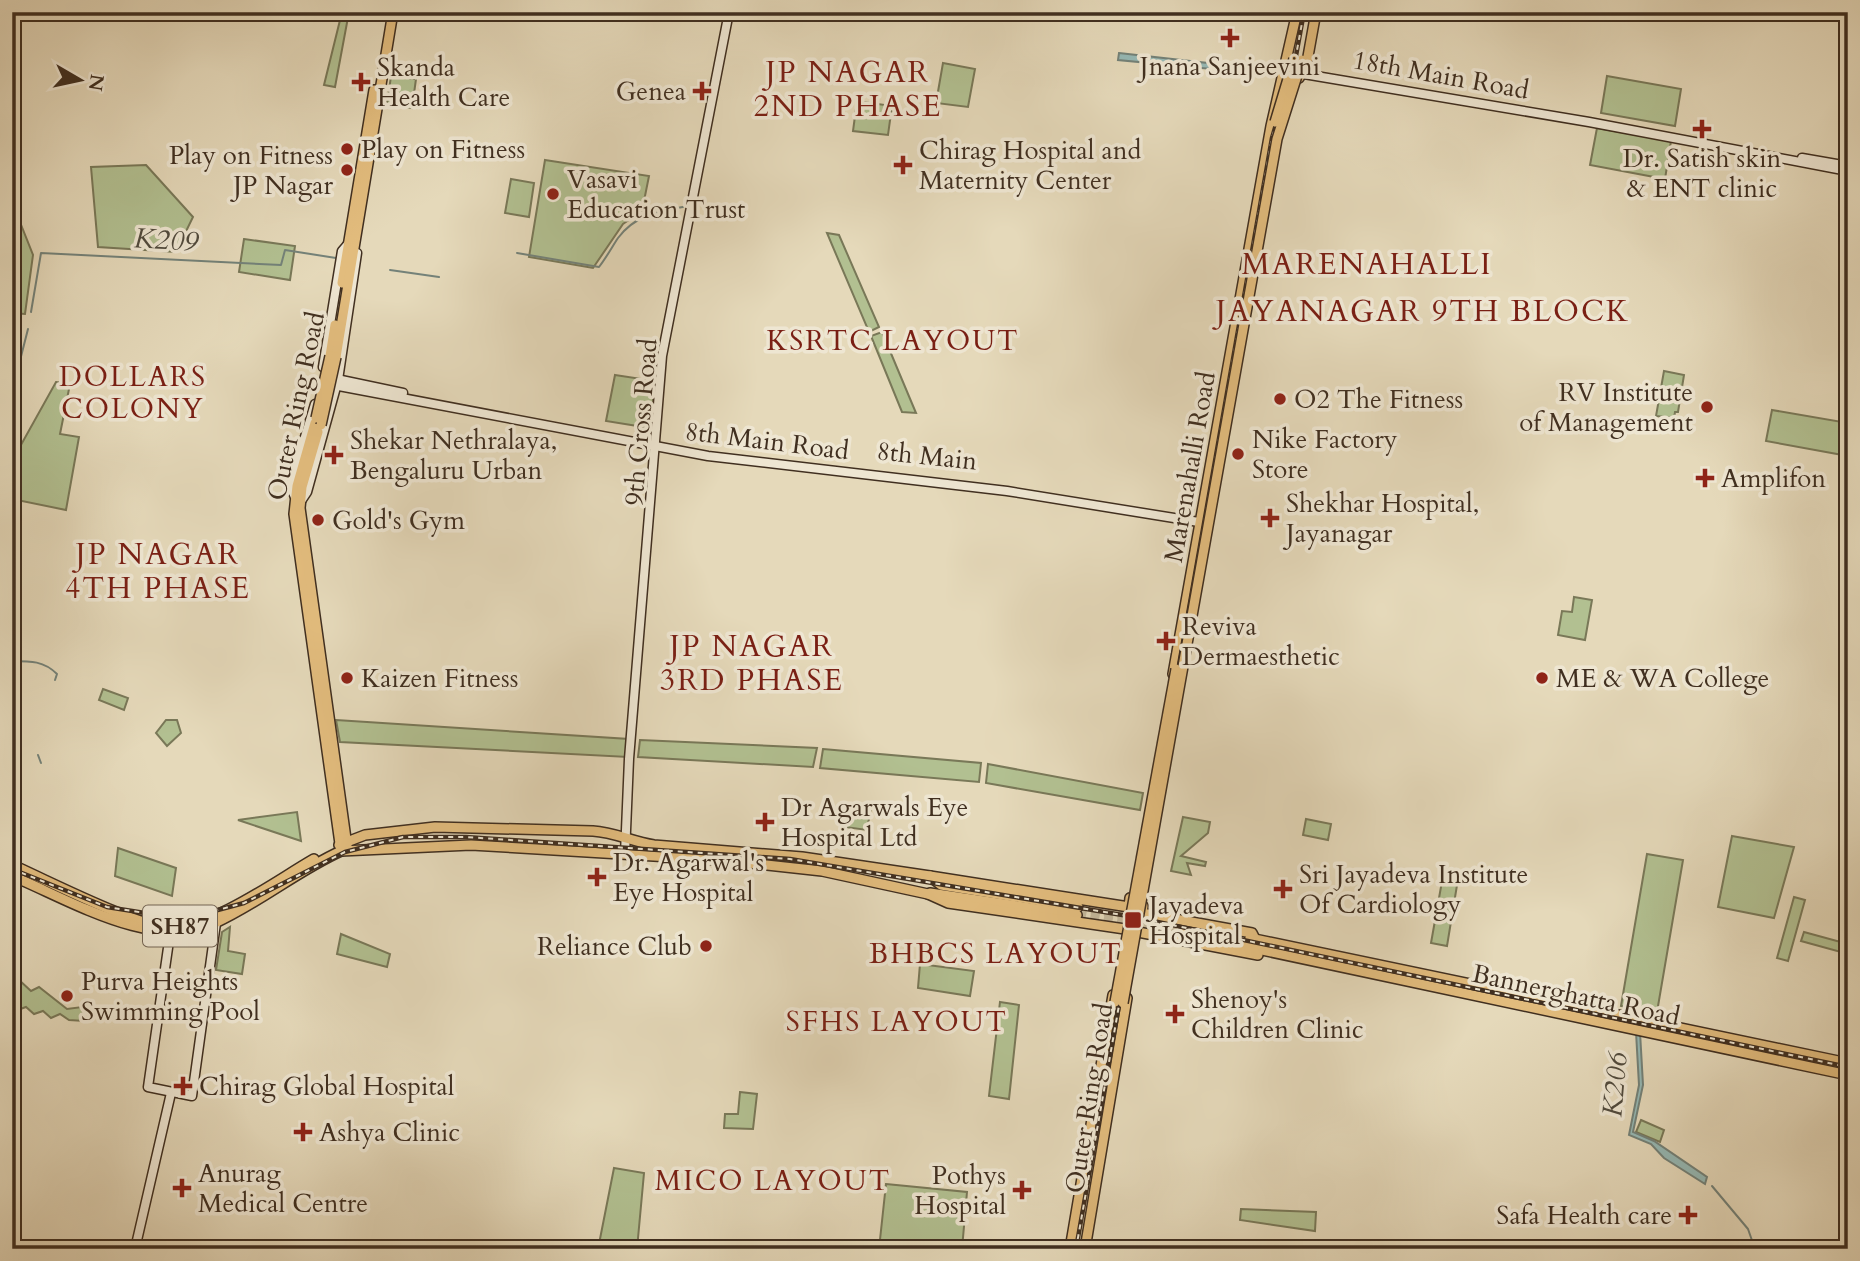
<svg xmlns="http://www.w3.org/2000/svg" width="1860" height="1261" font-family="Cardo,serif">
<rect width="100%" height="100%" fill="#e5d9ba"/>
<filter id="stains"><feTurbulence type="fractalNoise" baseFrequency=".00286" numOctaves="4"/><feColorMatrix values="0 0 0 0 .2 0 0 0 0 .09 0 0 0 0 .02 0 0 0 .5 -.17"/></filter>
<radialGradient id="worn" r=".72"><stop offset=".6" stop-color="#630" stop-opacity="0"/><stop offset="1" stop-color="#630" stop-opacity=".3"/></radialGradient>
<g fill="#b2c091" stroke="#797858" stroke-width="2">
<path d="M342,12H349L335,87L324,85Z"/>
<path d="M943,63L975,69L968,107L936,103Z"/>
<path d="M391,76L416,79L412,108L387,104Z"/>
<path d="M1607,76L1681,89L1675,126L1601,113Z"/>
<path d="M857,101L892,106L888,135L853,131Z"/>
<path d="M1597,128L1671,141L1665,179L1590,165Z"/>
<path d="M545,160L649,176L642,211L623,224L593,268L529,257Z"/>
<path d="M146,165L193,217L176,252L98,247L91,167Z"/>
<path d="M511,179L534,183L529,217L505,213Z"/>
<path d="M12,202L33,255L25,314L12,313C12,286 15,261 16,235C16,225 12,214 12,202Z"/>
<path d="M827,233L839,235L879,327L869,332Z"/>
<path d="M244,239L295,246L290,280L239,272Z"/>
<path d="M882,332L916,413L902,412L871,336Z"/>
<path d="M1664,371L1684,375L1678,412H1675L1674,418L1656,416Z"/>
<path d="M615,375L655,381L650,428L606,421Z"/>
<path d="M56,382L70,384L60,434L79,437L66,510L12,499V461Z"/>
<path d="M1772,410L1848,423V456L1766,441Z"/>
<path d="M1574,597L1592,600L1585,640L1558,635L1562,611L1572,612Z"/>
<path d="M103,689L128,698L124,710L99,700Z"/>
<path d="M166,720H177L181,733L167,746L156,733Z"/>
<path d="M336,720L629,739L628,757L340,742Z"/>
<path d="M640,740L817,748L813,767L638,757Z"/>
<path d="M823,749L981,763L979,782L820,768Z"/>
<path d="M988,764L1143,793L1140,810L986,783Z"/>
<path d="M849,804L871,807L867,830L845,827Z"/>
<path d="M297,812L301,841L238,820Z"/>
<path d="M1183,817L1210,822L1208,833L1181,856L1206,862L1205,866L1187,863L1191,875L1171,871Z"/>
<path d="M1306,819L1331,824L1328,840L1303,835Z"/>
<path d="M1732,836L1794,847L1774,918L1718,907Z"/>
<path d="M118,848L176,868L172,896L115,876Z"/>
<path d="M1647,854L1683,860L1657,1012L1621,1006Z"/>
<path d="M1444,870L1459,873L1447,946L1431,943Z"/>
<path d="M1794,897L1805,900L1788,961L1777,958Z"/>
<path d="M230,927L228,951L245,954L242,974L216,970L222,932Z"/>
<path d="M1804,932L1848,944V954L1801,941Z"/>
<path d="M341,934L390,954L387,967L337,954Z"/>
<path d="M920,964L974,971L970,996L918,988Z"/>
<path d="M18,979L31,991L39,987L67,1009L82,1007L84,1021L69,1020L60,1014L51,1018L43,1011L34,1014L26,1007L12,1012Z"/>
<path d="M1000,1002L1019,1005L1009,1099L989,1096Z"/>
<path d="M740,1092L757,1094L753,1129L724,1128L725,1114H738Z"/>
<path d="M1641,1120L1664,1130L1660,1142L1636,1132Z"/>
<path d="M614,1168L644,1173L637,1249H598Z"/>
<path d="M886,1184L967,1192L962,1249H879Z"/>
<path d="M1241,1209L1316,1212L1315,1231L1240,1220Z"/>
</g>
<g fill="#96b9b5" stroke="#748279" stroke-width="2">
<path d="M1119,53L1243,67V72L1118,60Z"/>
<path d="M1636,1032H1640L1643,1085L1633,1132L1654,1141L1707,1177L1705,1184L1664,1158L1651,1144L1629,1135L1639,1085Z"/>
</g>
<g fill="none" stroke-linecap="round" stroke-linejoin="round">
<g stroke="#748279" stroke-width="2">
<path d="M1251,69L1272,72"/>
<path d="M517,253L599,267C606,258 612,247 618,238C635,215 657,212 683,207"/>
<path d="M390,270L439,277"/>
<path d="M31,312L41,253L281,265L285,250L336,258"/>
<path d="M12,392L28,329"/>
<path d="M12,661C31,661 44,661 57,674L55,680"/>
<path d="M38,755L41,763"/>
<path d="M1712,1186L1748,1229L1755,1249"/>
</g>
<g stroke="#c4b79b" stroke-width="9" stroke-dasharray="9 4.5" stroke-linecap="butt">
<path d="M1078,907L1183,925"/>
<path d="M1077,915L1182,933"/>
</g>
<defs>
<g id="secondary">
<path d="M1298,73L1589,122L1848,171"/>
<path d="M1802,158L1848,166"/>
<path d="M323,367L342,251L348,244"/>
<path d="M327,377L403,393"/>
<path d="M323,383L708,456L1007,491L1205,523"/>
<path d="M295,497L290,486L315,404"/>
<path d="M301,501L307,492L338,380L357,253"/>
<path d="M625,854L629,759L662,356L729,12"/>
<path d="M171,927L148,1087L192,1096L216,923L213,917"/>
<path d="M135,1249L171,1093"/>
</g>
<g id="primary">
<path d="M1299,78L1307,62L1316,12"/>
<path d="M1173,674L1271,126L1297,12"/>
<path d="M12,865C45,879 141,929 171,927C217,925 274,882 314,859"/>
<path d="M12,876C70,900 154,952 215,923C259,903 297,871 341,851"/>
<path d="M930,876L1129,907L1130,898"/>
<path d="M931,877L941,885L1078,907"/>
<path d="M930,893L1077,915"/>
<path d="M928,894L948,903L1125,929"/>
<path d="M1143,906L1142,913L1252,933L1254,937"/>
<path d="M1138,932L1258,955"/>
<path d="M1182,933L1848,1075"/>
<path d="M1250,938L1848,1063"/>
</g>
<g id="trunk">
<path d="M342,283L374,90"/>
<path d="M330,356L335,325"/>
<path d="M336,357L393,12"/>
<path d="M315,423L297,486L294,514L341,851L471,845L720,860L822,871L928,894"/>
<path d="M318,432L302,487L300,508L347,846"/>
<path d="M339,845L365,835L435,827L593,831C614,832 633,842 654,845L802,857L930,876"/>
<path d="M1070,1249L1113,995"/>
<path d="M1085,1249L1127,998"/>
</g>
</defs>
<use href="#secondary" stroke="#402f20" stroke-width="11"/>
<use href="#primary" stroke="#402f20" stroke-width="12"/>
<use href="#trunk" stroke="#402f20" stroke-width="12"/>
<use href="#secondary" stroke="#eee6d2" stroke-width="8"/>
<use href="#primary" stroke="#e2bc7d" stroke-width="9"/>
<use href="#trunk" stroke="#e2bc7d" stroke-width="9"/>
<defs>
<g id="rail">
<path d="M12,869L107,907L170,917L199,915L244,903L345,852L403,837H466L790,859L1134,917L1848,1067"/>
<path d="M1076,1249L1272,138L1295,61L1304,12"/>
</g>
</defs>
<use href="#rail" stroke="#402f20" stroke-width="4.5"/>
<use href="#rail" stroke="#eee6d2" stroke-width="2" stroke-dasharray="5" stroke-linecap="butt"/>
<defs>
<g id="primary-bridge">
<path d="M1275,122L1294,59"/>
<path d="M1115,1002L1176,669"/>
<path d="M1123,1003L1277,139L1302,60"/>
</g>
<g id="trunk-bridge">
<path d="M316,418L330,356"/>
<path d="M321,425L336,357"/>
</g>
</defs>
<use href="#primary-bridge" stroke="#402f20" stroke-width="12" stroke-linecap="butt"/>
<use href="#trunk-bridge" stroke="#402f20" stroke-width="12" stroke-linecap="butt"/>
<use href="#primary-bridge" stroke="#e2bc7d" stroke-width="9"/>
<use href="#trunk-bridge" stroke="#e2bc7d" stroke-width="9"/>
</g>
<g fill="#8f2418" stroke="#eee6d2" stroke-width="2.5">
<path d="M1226.5 27.5h7v7h7v7h-7v7h-7v-7h-7v-7h7z"/>
<path d="M357.5 71.5h7v7h7v7h-7v7h-7v-7h-7v-7h7z"/>
<path d="M698.5 80.5h7v7h7v7h-7v7h-7v-7h-7v-7h7z"/>
<path d="M1698.5 118.5h7v7h7v7h-7v7h-7v-7h-7v-7h7z"/>
<circle cx="347" cy="149" r="7"/>
<path d="M899.5 154.5h7v7h7v7h-7v7h-7v-7h-7v-7h7z"/>
<circle cx="347" cy="170" r="7"/>
<circle cx="553" cy="194" r="7"/>
<circle cx="1280" cy="399" r="7"/>
<circle cx="1707" cy="407" r="7"/>
<circle cx="1238" cy="454" r="7"/>
<path d="M330.5 444.5h7v7h7v7h-7v7h-7v-7h-7v-7h7z"/>
<path d="M1701.5 467.5h7v7h7v7h-7v7h-7v-7h-7v-7h7z"/>
<path d="M1266.5 507.5h7v7h7v7h-7v7h-7v-7h-7v-7h7z"/>
<circle cx="318" cy="520" r="7"/>
<path d="M1162.5 630.5h7v7h7v7h-7v7h-7v-7h-7v-7h7z"/>
<circle cx="347" cy="678" r="7"/>
<circle cx="1542" cy="678" r="7"/>
<path d="M761.5 811.5h7v7h7v7h-7v7h-7v-7h-7v-7h7z"/>
<path d="M593.5 866.5h7v7h7v7h-7v7h-7v-7h-7v-7h7z"/>
<path d="M1279.5 878.5h7v7h7v7h-7v7h-7v-7h-7v-7h7z"/>
<rect x="1124" y="911" width="18" height="18" rx="3.5"/>
<circle cx="706" cy="946" r="7"/>
<circle cx="67" cy="996" r="7"/>
<path d="M1171.5 1003.5h7v7h7v7h-7v7h-7v-7h-7v-7h7z"/>
<path d="M179.5 1075.5h7v7h7v7h-7v7h-7v-7h-7v-7h7z"/>
<path d="M299.5 1121.5h7v7h7v7h-7v7h-7v-7h-7v-7h7z"/>
<path d="M178.5 1177.5h7v7h7v7h-7v7h-7v-7h-7v-7h7z"/>
<path d="M1018.5 1179.5h7v7h7v7h-7v7h-7v-7h-7v-7h7z"/>
<path d="M1684.5 1204.5h7v7h7v7h-7v7h-7v-7h-7v-7h7z"/>
</g>
<g text-anchor="middle" dominant-baseline="central" stroke-width="7" stroke-linejoin="round" paint-order="stroke">
<rect fill="#eee6d2" stroke="#746655" stroke-width="2" x="143" y="905.5" width="74" height="41" rx="5"/>
<g font-size="24" font-weight="bold" fill="#402f20">
<text x="180" y="926">SH87</text>
</g>
<g font-size="26" fill="#402f20" stroke="#eee6d2" text-anchor="start">
<text x="1230" y="66" text-anchor="middle">Jnana Sanjeevini</text>
<text x="377" y="67">Skanda<tspan x="377" dy="30">Health Care</tspan></text>
<text x="686" y="91" text-anchor="end">Genea</text>
<text x="361" y="149">Play on Fitness</text>
<text x="919" y="150">Chirag Hospital and<tspan x="919" dy="30">Maternity Center</tspan></text>
<text x="333" y="155" text-anchor="end">Play on Fitness<tspan x="333" dy="30">JP Nagar</tspan></text>
<text x="1702" y="158" text-anchor="middle">Dr. Satish skin<tspan x="1702" dy="30">&amp; ENT clinic</tspan></text>
<text x="567" y="179">Vasavi<tspan x="567" dy="30">Education Trust</tspan></text>
<text x="1693" y="392" text-anchor="end">RV Institute<tspan x="1693" dy="30">of Management</tspan></text>
<text x="1294" y="399">O2 The Fitness</text>
<text x="1252" y="439">Nike Factory<tspan x="1252" dy="30">Store</tspan></text>
<text x="350" y="440">Shekar Nethralaya,<tspan x="350" dy="30">Bengaluru Urban</tspan></text>
<text x="1721" y="478">Amplifon</text>
<text x="1286" y="503">Shekhar Hospital,<tspan x="1286" dy="30">Jayanagar</tspan></text>
<text x="332" y="520">Gold's Gym</text>
<text x="1182" y="626">Reviva<tspan x="1182" dy="30">Dermaesthetic</tspan></text>
<text x="361" y="678">Kaizen Fitness</text>
<text x="1556" y="678">ME &amp; WA College</text>
<text x="781" y="807">Dr Agarwals Eye<tspan x="781" dy="30">Hospital Ltd</tspan></text>
<text x="613" y="862">Dr. Agarwal's<tspan x="613" dy="30">Eye Hospital</tspan></text>
<text x="1299" y="874">Sri Jayadeva Institute<tspan x="1299" dy="30">Of Cardiology</tspan></text>
<text x="1149" y="905">Jayadeva<tspan x="1149" dy="30">Hospital</tspan></text>
<text x="692" y="946" text-anchor="end">Reliance Club</text>
<text x="81" y="981">Purva Heights<tspan x="81" dy="30">Swimming Pool</tspan></text>
<text x="1191" y="999">Shenoy's<tspan x="1191" dy="30">Children Clinic</tspan></text>
<text x="199" y="1086">Chirag Global Hospital</text>
<text x="319" y="1132">Ashya Clinic</text>
<text x="198" y="1173">Anurag<tspan x="198" dy="30">Medical Centre</tspan></text>
<text x="1006" y="1175" text-anchor="end">Pothys<tspan x="1006" dy="30">Hospital</tspan></text>
<text x="1672" y="1215" text-anchor="end">Safa Health care</text>
</g>
<g font-size="26" fill="#402f20" stroke="#eee6d2">
<text transform="translate(1441 75) rotate(10)">18th Main Road</text>
<text transform="translate(296 406) rotate(-78)">Outer Ring Road</text>
<text transform="translate(641 422) rotate(-85)">9th Cross Road</text>
<text transform="translate(767 441) rotate(7)">8th Main Road</text>
<text transform="translate(927 456) rotate(6)">8th Main</text>
<text transform="translate(1190 467) rotate(-80)">Marenahalli Road</text>
<text transform="translate(1576 995) rotate(12)">Bannerghatta Road</text>
<text transform="translate(1089 1098) rotate(-81)">Outer Ring Road</text>
</g>
<g font-size="28" font-style="italic" fill="#514b3e" stroke="#eee6d2">
<text transform="translate(166 240) rotate(3)">K209</text>
<text transform="translate(1615 1085) rotate(-85)">K206</text>
</g>
<g font-size="28" letter-spacing="2" fill="#7a1f14" stroke="#eee6d2">
<text x="893" y="341">KSRTC LAYOUT</text>
<text x="133" y="377">DOLLARS<tspan x="133" dy="32">COLONY</tspan></text>
<text x="996" y="954">BHBCS LAYOUT</text>
<text x="897" y="1022">SFHS LAYOUT</text>
<text x="773" y="1181">MICO LAYOUT</text>
</g>
<g font-size="30" letter-spacing="2" fill="#7a1f14" stroke="#eee6d2">
<text x="848" y="72">JP NAGAR<tspan x="848" dy="34">2ND PHASE</tspan></text>
<text x="1367" y="264">MARENAHALLI</text>
<text x="1423" y="311">JAYANAGAR 9TH BLOCK</text>
<text x="158" y="554">JP NAGAR<tspan x="158" dy="34">4TH PHASE</tspan></text>
<text x="752" y="646">JP NAGAR<tspan x="752" dy="34">3RD PHASE</tspan></text>
</g>
</g>
<rect width="1860" height="1261" fill="none" stroke="#e5d9ba" stroke-width="42"/>
<rect x="14" y="14" width="1832" height="1233" fill="none" stroke="#402f20" stroke-width="3.5"/>
<rect x="21" y="21" width="1818" height="1219" fill="none" stroke="#402f20" stroke-width="2"/>
<g transform="translate(80 80) rotate(99)" stroke="#eee6d2" stroke-width="5" paint-order="stroke">
<path d="M0-5L12 26L0 18L-12 26Z" fill="#402f20"/>
<text y="-10" font-size="19" font-weight="bold" text-anchor="middle" fill="#402f20">N</text>
</g>
<rect width="100%" height="100%" filter="url(#stains)"/>
<rect width="100%" height="100%" fill="url(#worn)"/>
</svg>
